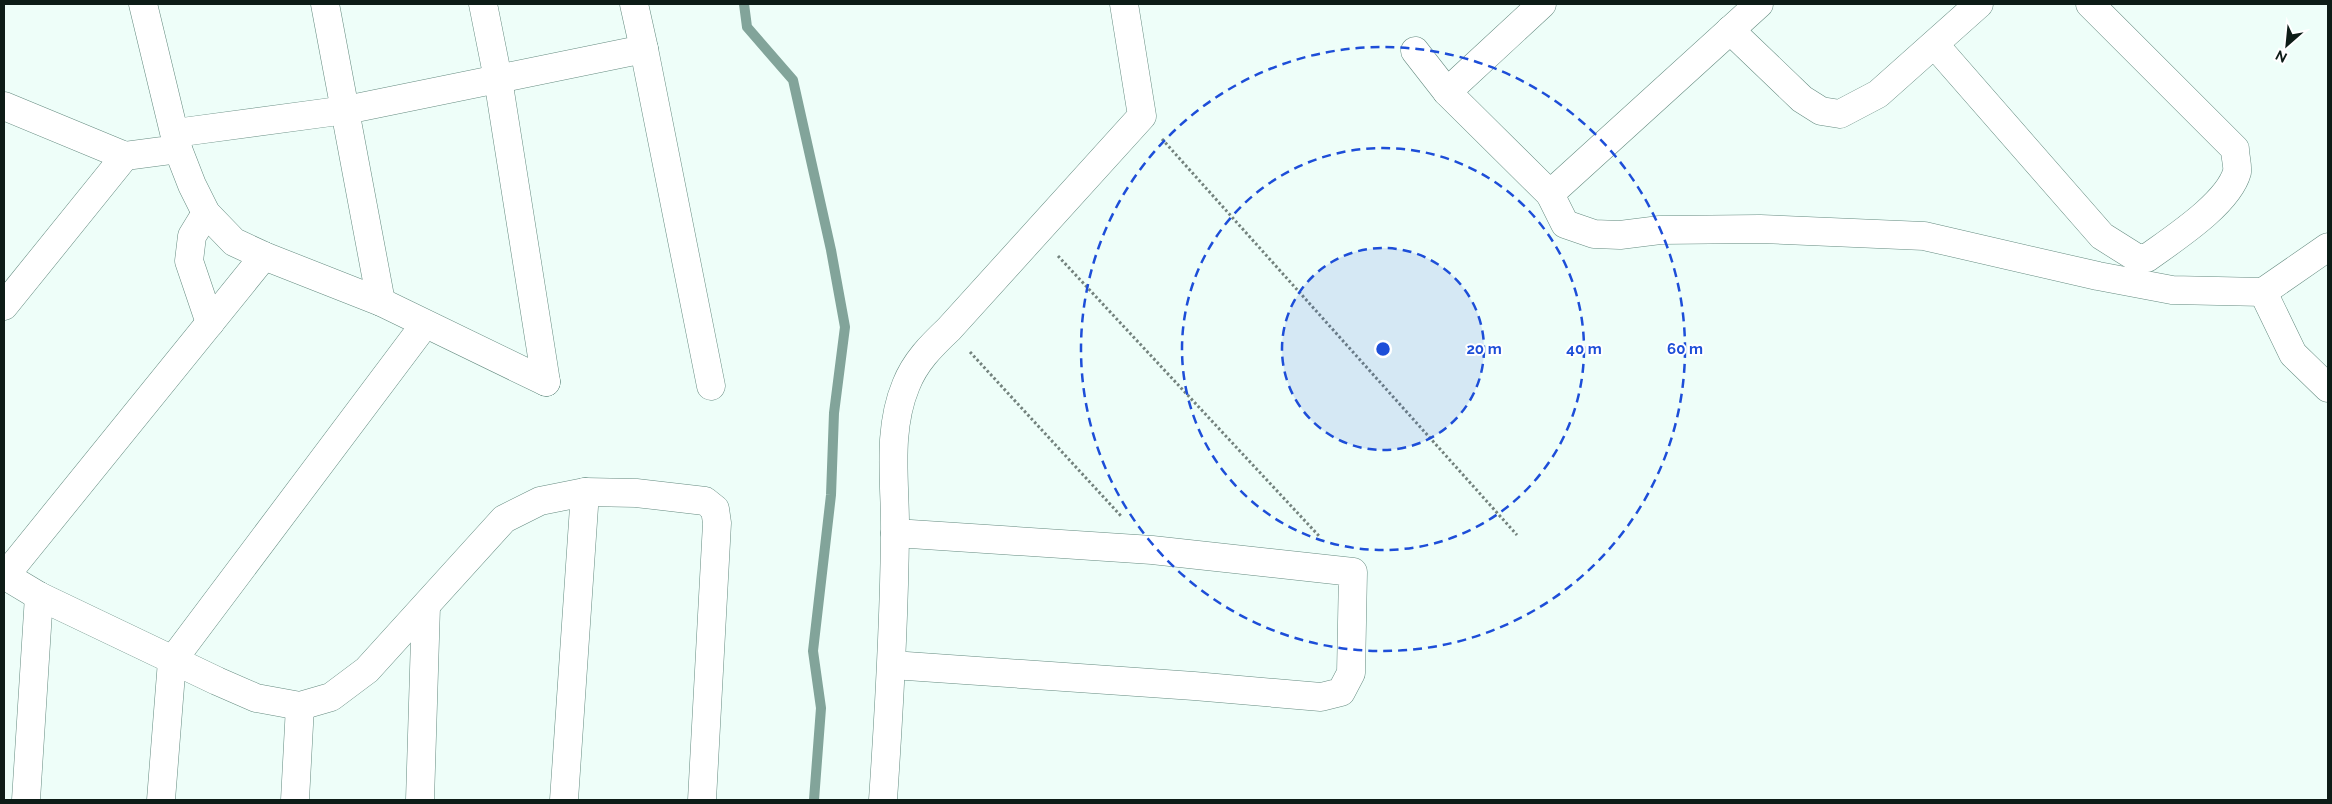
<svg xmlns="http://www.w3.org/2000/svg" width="2332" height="804" font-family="Raleway,sans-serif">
<rect width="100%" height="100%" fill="#eefef9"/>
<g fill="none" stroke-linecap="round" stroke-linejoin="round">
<path stroke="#82a49a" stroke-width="10" d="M744,4L747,27L793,80L831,250L845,327L834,413L831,495L813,651L821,708L814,800"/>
<defs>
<g id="minor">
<path d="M325,4L381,302"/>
<path d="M483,4L498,79L546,382"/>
<path d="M1730,30L1802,99L1821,111L1840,114L1878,94L1979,4"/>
<path d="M1935,45L2102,236L2137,258H2147C2173,239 2228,204 2237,172C2238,166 2235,156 2235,149L2090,4"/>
<path d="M644,49L711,386"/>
<path d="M1415,51L1447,92L1550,194L1759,4"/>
<path d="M1447,92L1542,4"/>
<path d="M4,106L125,156L178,149L143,4"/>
<path d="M175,133L346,110L644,49L634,4"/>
<path d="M178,149L192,185L206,213L234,242L264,256L381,302L546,382"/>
<path d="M1550,194L1565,224L1594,234L1620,235L1660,230L1760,229L1924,236L2098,276L2172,290L2263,292L2328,247"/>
<path d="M206,213L192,236L189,261L210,323"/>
<path d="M2263,292L2293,354L2328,388"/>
<path d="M4,306L125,156"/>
<path d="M4,575L39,596L217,681L256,698L300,706L331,697L367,670L504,519L540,501L585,492L636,493L705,501L715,509L717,523L702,800"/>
<path d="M5,576L264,256"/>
<path d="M892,665L1194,686L1321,697L1341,692L1351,673L1353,572L1152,550L895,533"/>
<path d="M26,800L39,596"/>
<path d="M161,800L172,661L425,324"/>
<path d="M295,800L300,706"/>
<path d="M420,800L426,606"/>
<path d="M564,800L585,492"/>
<path d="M883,800C889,712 894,624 895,535C896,485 886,433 906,385C915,362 931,346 949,329L1142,116L1124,4"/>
</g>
</defs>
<use href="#minor" stroke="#658b80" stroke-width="29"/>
<g stroke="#73827d" stroke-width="3" stroke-dasharray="2.5 2.5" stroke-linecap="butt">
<path d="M1162,139L1517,535"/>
<path d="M1058,256L1320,537"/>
<path d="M970,352L1121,516"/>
</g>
<use href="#minor" stroke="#fff" stroke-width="28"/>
</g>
<circle cx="1383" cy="349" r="101" fill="#1d4ed8" fill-opacity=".12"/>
<g fill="none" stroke="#1d4ed8" stroke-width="2.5" stroke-dasharray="9 6">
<circle cx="1383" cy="349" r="101"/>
<circle cx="1383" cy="349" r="201"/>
<circle cx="1383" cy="349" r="302"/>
</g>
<circle cx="1383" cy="349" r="8" fill="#1d4ed8" stroke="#fff" stroke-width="2.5"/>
<g font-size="15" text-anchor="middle" font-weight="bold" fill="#1d4ed8" stroke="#fff" stroke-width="4" stroke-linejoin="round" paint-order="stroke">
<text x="1484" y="354">20 m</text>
<text x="1584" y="354">40 m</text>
<text x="1685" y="354">60 m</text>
</g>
<rect width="2332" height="804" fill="none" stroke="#0d1c17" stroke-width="10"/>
<g transform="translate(2287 45) rotate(207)" stroke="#ffffff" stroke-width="4" paint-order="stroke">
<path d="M0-4L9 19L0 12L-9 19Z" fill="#0d1c17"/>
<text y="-8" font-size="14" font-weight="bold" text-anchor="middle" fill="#0d1c17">N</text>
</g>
</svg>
